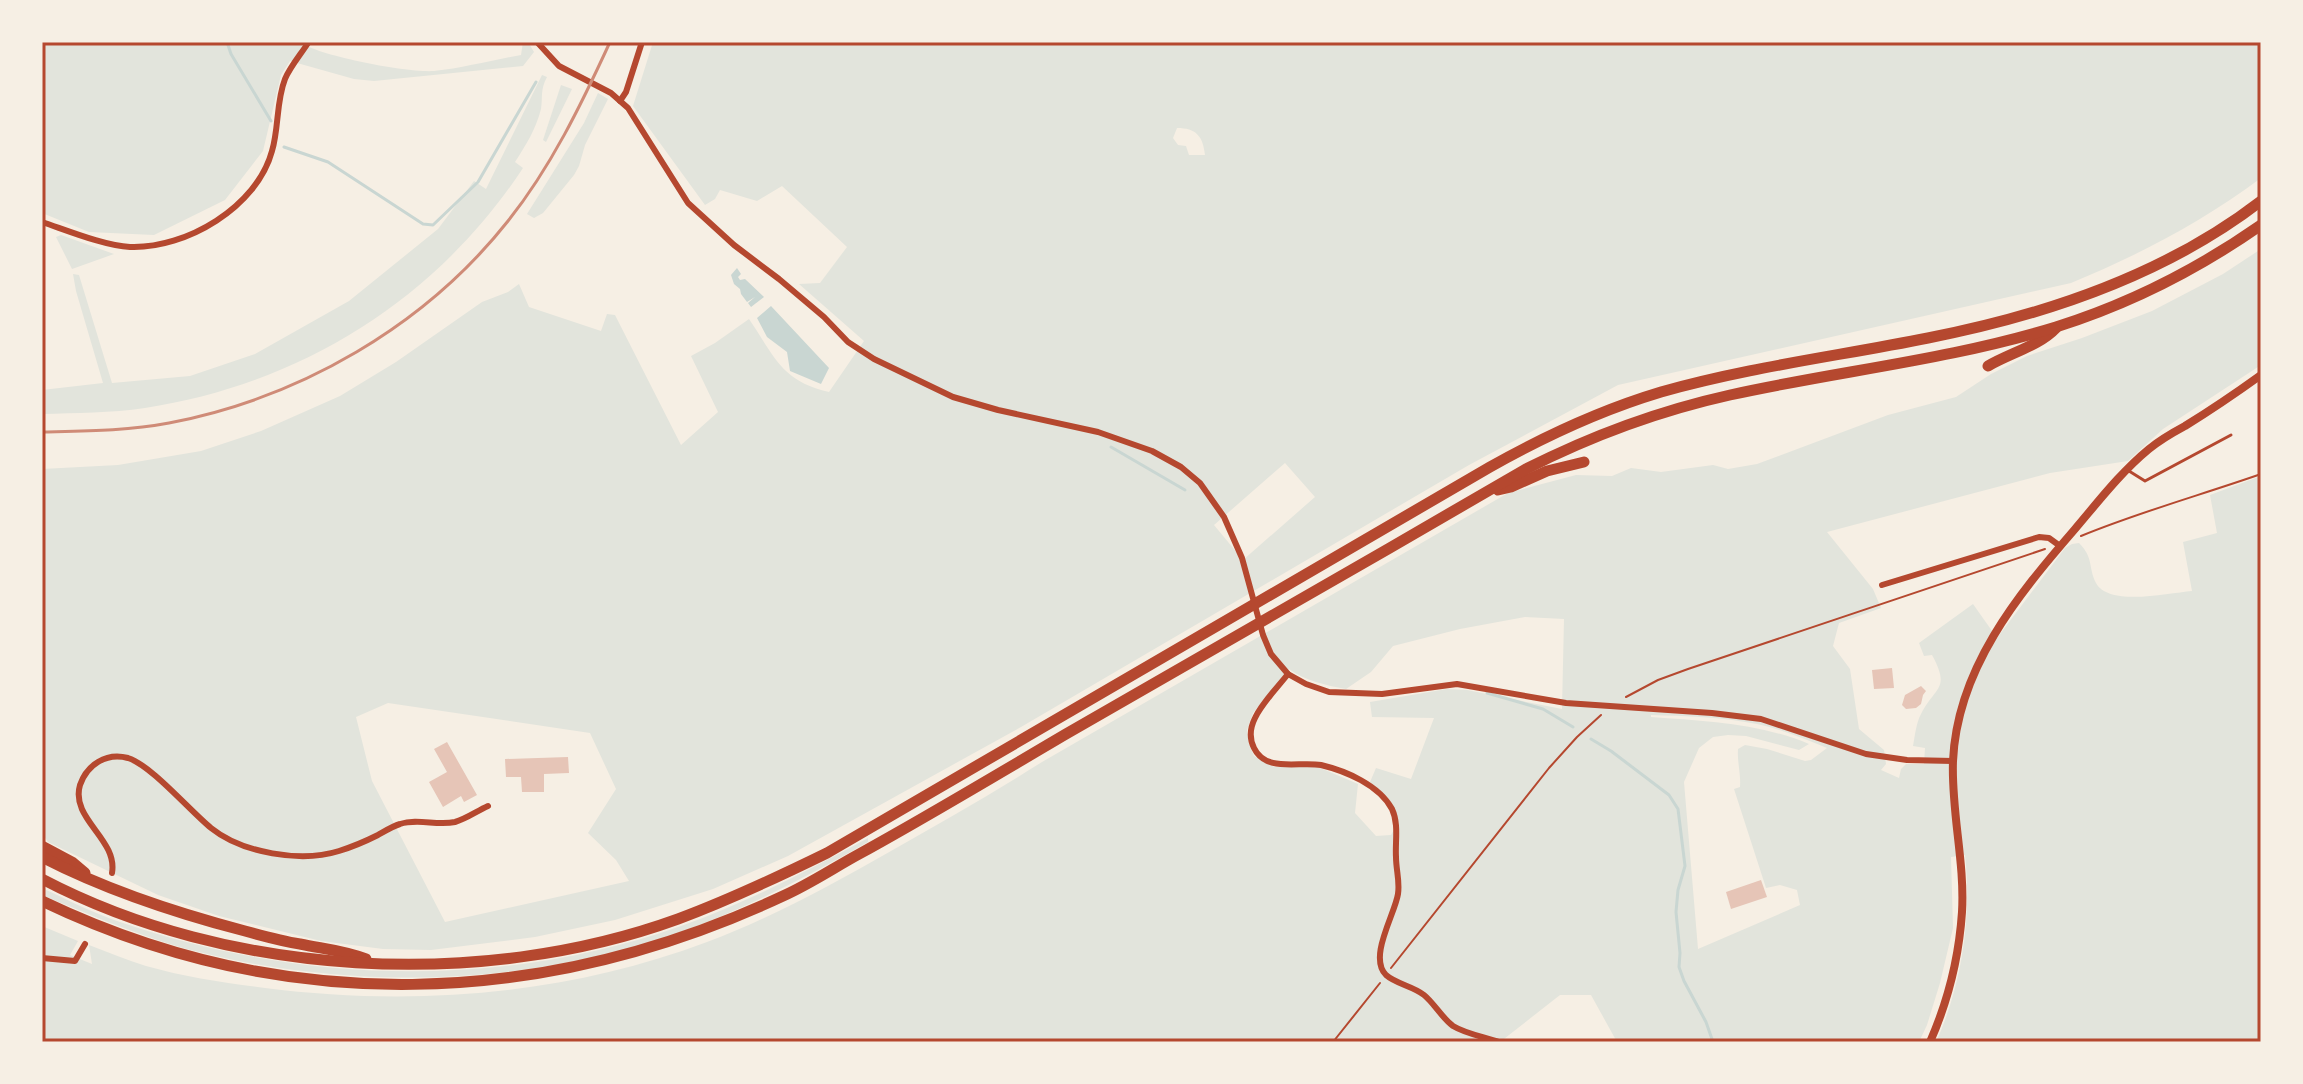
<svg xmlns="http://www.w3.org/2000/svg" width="2303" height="1084" font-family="'Source Serif 4',serif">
<rect width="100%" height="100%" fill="#f6efe4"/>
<g fill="#e2e4dc" fill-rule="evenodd">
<path d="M42,42H299C320,56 407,73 434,71C463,68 492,60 521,55L523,42H528L534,52L523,66L374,81L354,79L290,61L281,75L263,151L225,200L154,235L89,232L42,213Z"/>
<path d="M653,42H2261V178C2202,222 2139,255 2071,283L1618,385L1469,465L1021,727L788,856L713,889L615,920L535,937L431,950L383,949L321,941L219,916L158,895L48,842L42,833V469L118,465L201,451L261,431L340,396L396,362L482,302L508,292L519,284L529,307L601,331L607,314L615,315L681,445L718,412L691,356L715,343L749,319C775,357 781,381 829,392L864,341L799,284L820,283L847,247L782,186L757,201L720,190L715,199L705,205L633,106ZM1177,128C1196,128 1203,136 1205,155H1189L1186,146L1178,145L1173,138ZM1285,463L1315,497L1243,560L1214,525ZM388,703L590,733L616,789L588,833L616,860L629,881L445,922L372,781L356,717Z"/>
<path d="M542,75L547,77C540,90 543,96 541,109C536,129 526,145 515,162L523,168C436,300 301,384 145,408C111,413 76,413 42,414V390L103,383L76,291L73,274L79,275L112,383L190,376L255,354L349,301L438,229L474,181L486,189Z"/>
<path d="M561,85L572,89L546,142L543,140Z"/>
<path d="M598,93L608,99L585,145L579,166L574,175L543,213L534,218L527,214L584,123Z"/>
<path d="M61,235L114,254L72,269L56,237Z"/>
<path d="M2261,249V365L2163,429L2128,461L2050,473L1827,532L1873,589L1881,608L1839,623L1833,646L1850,669L1859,729L1884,750L1886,764L1881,770L1899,778L1901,769L1906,764H1924L1925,748L1913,746C1915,736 1916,723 1921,714C1935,686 1951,690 1932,655L1924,656L1919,643L1973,604L1997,638L2065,548L2072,544L2079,543C2094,558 2088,567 2096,583C2109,607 2168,593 2192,591L2183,542L2217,533L2210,495L2261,476V1042H1936C1962,985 1972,916 1965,855L1951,857L1953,928L1940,983L1927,1025L1919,1042H1617L1591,995H1560L1500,1042H42V926L78,941L70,955L92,964L89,945C108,952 127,960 146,966C185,977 225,983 265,988C414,1007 566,995 707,942C771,918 831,885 891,851C942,822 993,793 1042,762L1508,493L1576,475L1612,476L1631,468L1661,472L1713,465L1728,469L1757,464L1888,415L1956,397L1991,374L2027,356L2082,338L2152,311L2223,274ZM1525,617L1564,619L1562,709L1467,690L1447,689L1370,702L1372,717L1434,718L1411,779L1376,768L1370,782L1392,805L1398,823L1391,835L1376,836L1355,813L1358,784L1318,767H1274L1254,756L1249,744L1247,730L1253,713L1289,669C1306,681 1325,685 1346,689L1371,672L1393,646L1460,629ZM1651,715C1686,716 1722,717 1757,724C1781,729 1804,739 1827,748L1811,760L1805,761L1767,749L1745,745L1738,749C1737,762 1741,773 1740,787L1734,789L1766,888L1780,885L1797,890L1800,905L1698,949L1684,782L1699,748L1713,737L1728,735L1746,736L1799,750L1809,744C1759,723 1705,721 1651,717Z"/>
<path d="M868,838V842C807,877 745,909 678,933C520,988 344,991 183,948C135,934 88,914 42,895V888C68,900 93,913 120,922C301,984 499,990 681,926C746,903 807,871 868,838Z"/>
</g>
<g fill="#c9d6d2">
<path d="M737,268L741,274L738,277L740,280L745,279L764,297L751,307L748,303L755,297L747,302L741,294L740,289L734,284L731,275Z"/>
<path d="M771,306L829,368L821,384L790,371L787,352L767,337L757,318Z"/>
</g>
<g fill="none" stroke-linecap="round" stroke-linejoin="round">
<g stroke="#c9d6d2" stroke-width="3">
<path d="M227,42L231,54L271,121"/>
<path d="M284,147L328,162L423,224L433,225L478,182L536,82"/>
<path d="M1111,447L1185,490"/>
<path d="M1487,693L1543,709L1573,727"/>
<path d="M1591,739L1611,751L1669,795L1678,809L1685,866L1678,890L1676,912L1680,953L1679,967L1684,981L1706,1022L1713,1042"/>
</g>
</g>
<g fill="#e6c5b7">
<path d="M1892,668L1894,688L1874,689L1872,670Z"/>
<path d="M1921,686L1926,691L1923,695L1921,704L1916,708L1906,709L1902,705L1905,695Z"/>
<path d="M447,742L477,795L464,802L461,796L443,807L429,782L447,772L434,749Z"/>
<path d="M568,757L569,773L544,774V792H522L521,777H506L505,759Z"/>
<path d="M1761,880L1767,897L1731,909L1726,892Z"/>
</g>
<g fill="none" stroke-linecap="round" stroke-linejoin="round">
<g stroke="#b5482f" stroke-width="2">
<path d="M2081,536C2139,512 2201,495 2261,474"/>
<path d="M1626,697L1658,680L1688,669L2045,549"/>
<path d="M1391,968L1549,768L1577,737L1601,715"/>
<path d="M1333,1042L1380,983"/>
</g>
<path stroke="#b5482f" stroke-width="3" d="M2129,471L2145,481L2231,435"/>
<g stroke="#b5482f" stroke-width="6">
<path d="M537,42L559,66L611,93L628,108L688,203L734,245L779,279L824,317L848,342L874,359L953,397L998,410L1098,432L1152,451L1181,467L1200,483L1224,517L1242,558L1263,635L1271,654L1288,674L1306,684L1329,692L1382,694L1457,684L1566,703L1712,713L1761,719L1866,754L1907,760L1953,761"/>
<path d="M620,101L626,92L642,42"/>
<path d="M42,222C66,230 105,246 130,247C186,249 257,207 272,151C279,128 276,102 285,79C290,67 301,54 308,43"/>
<path d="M1882,585L2039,537L2049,538L2060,546"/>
<path d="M1288,674C1277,688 1262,703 1255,718C1250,728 1249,738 1254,748C1266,773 1299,761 1321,765C1346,771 1379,785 1392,809C1399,824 1395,842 1396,857C1396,870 1400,881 1398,894C1395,914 1368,957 1386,975C1396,984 1413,986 1424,995C1434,1003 1442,1018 1453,1026C1466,1034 1485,1037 1499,1042"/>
<path d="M112,873C118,839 70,819 80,785C87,765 106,752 128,758C151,765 190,811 211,828C242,853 301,863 339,851C352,847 366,841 378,835C385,831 393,826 400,824C418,818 437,826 455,822C466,819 477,811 488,806"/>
<path d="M42,958L75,961L85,944"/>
</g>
<path stroke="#b5482f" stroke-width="8" d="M1930,1042C1948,1001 1959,957 1962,912C1965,862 1951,811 1953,761C1957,669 2017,596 2075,529C2098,502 2121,472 2149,449C2160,440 2172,433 2185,426C2211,410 2236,393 2261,375"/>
<g stroke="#b5482f" stroke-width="11">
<path d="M1988,366C2010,353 2039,346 2056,328"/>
<path d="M1498,490L1511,487L1547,471L1584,462"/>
<path d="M42,846L72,862L85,873"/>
<path d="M42,857C106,890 176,913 245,931C263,936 281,941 300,944C324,949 342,950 366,959"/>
<path d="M42,879C229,977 480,991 678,919C729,900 778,877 827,853L1490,467C1545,436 1601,410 1661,392C1749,367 1839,356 1928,338C2046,315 2165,275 2261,201"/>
<path d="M42,901C284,1017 541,1009 783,896C810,884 835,867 861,853C930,815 998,774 1066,734C1219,646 1373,558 1526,469C1591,436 1658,411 1730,395C1838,371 1949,360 2056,327C2129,304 2198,269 2261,225"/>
</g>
<path stroke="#cf8b77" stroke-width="3" d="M42,432C85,431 127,431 169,423C300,398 425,326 508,221C551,167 581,105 610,42"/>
</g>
<rect width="2303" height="1084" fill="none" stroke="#f6efe4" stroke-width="88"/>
<rect x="44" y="44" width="2215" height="996" fill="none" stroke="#b5482f" stroke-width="3"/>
</svg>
